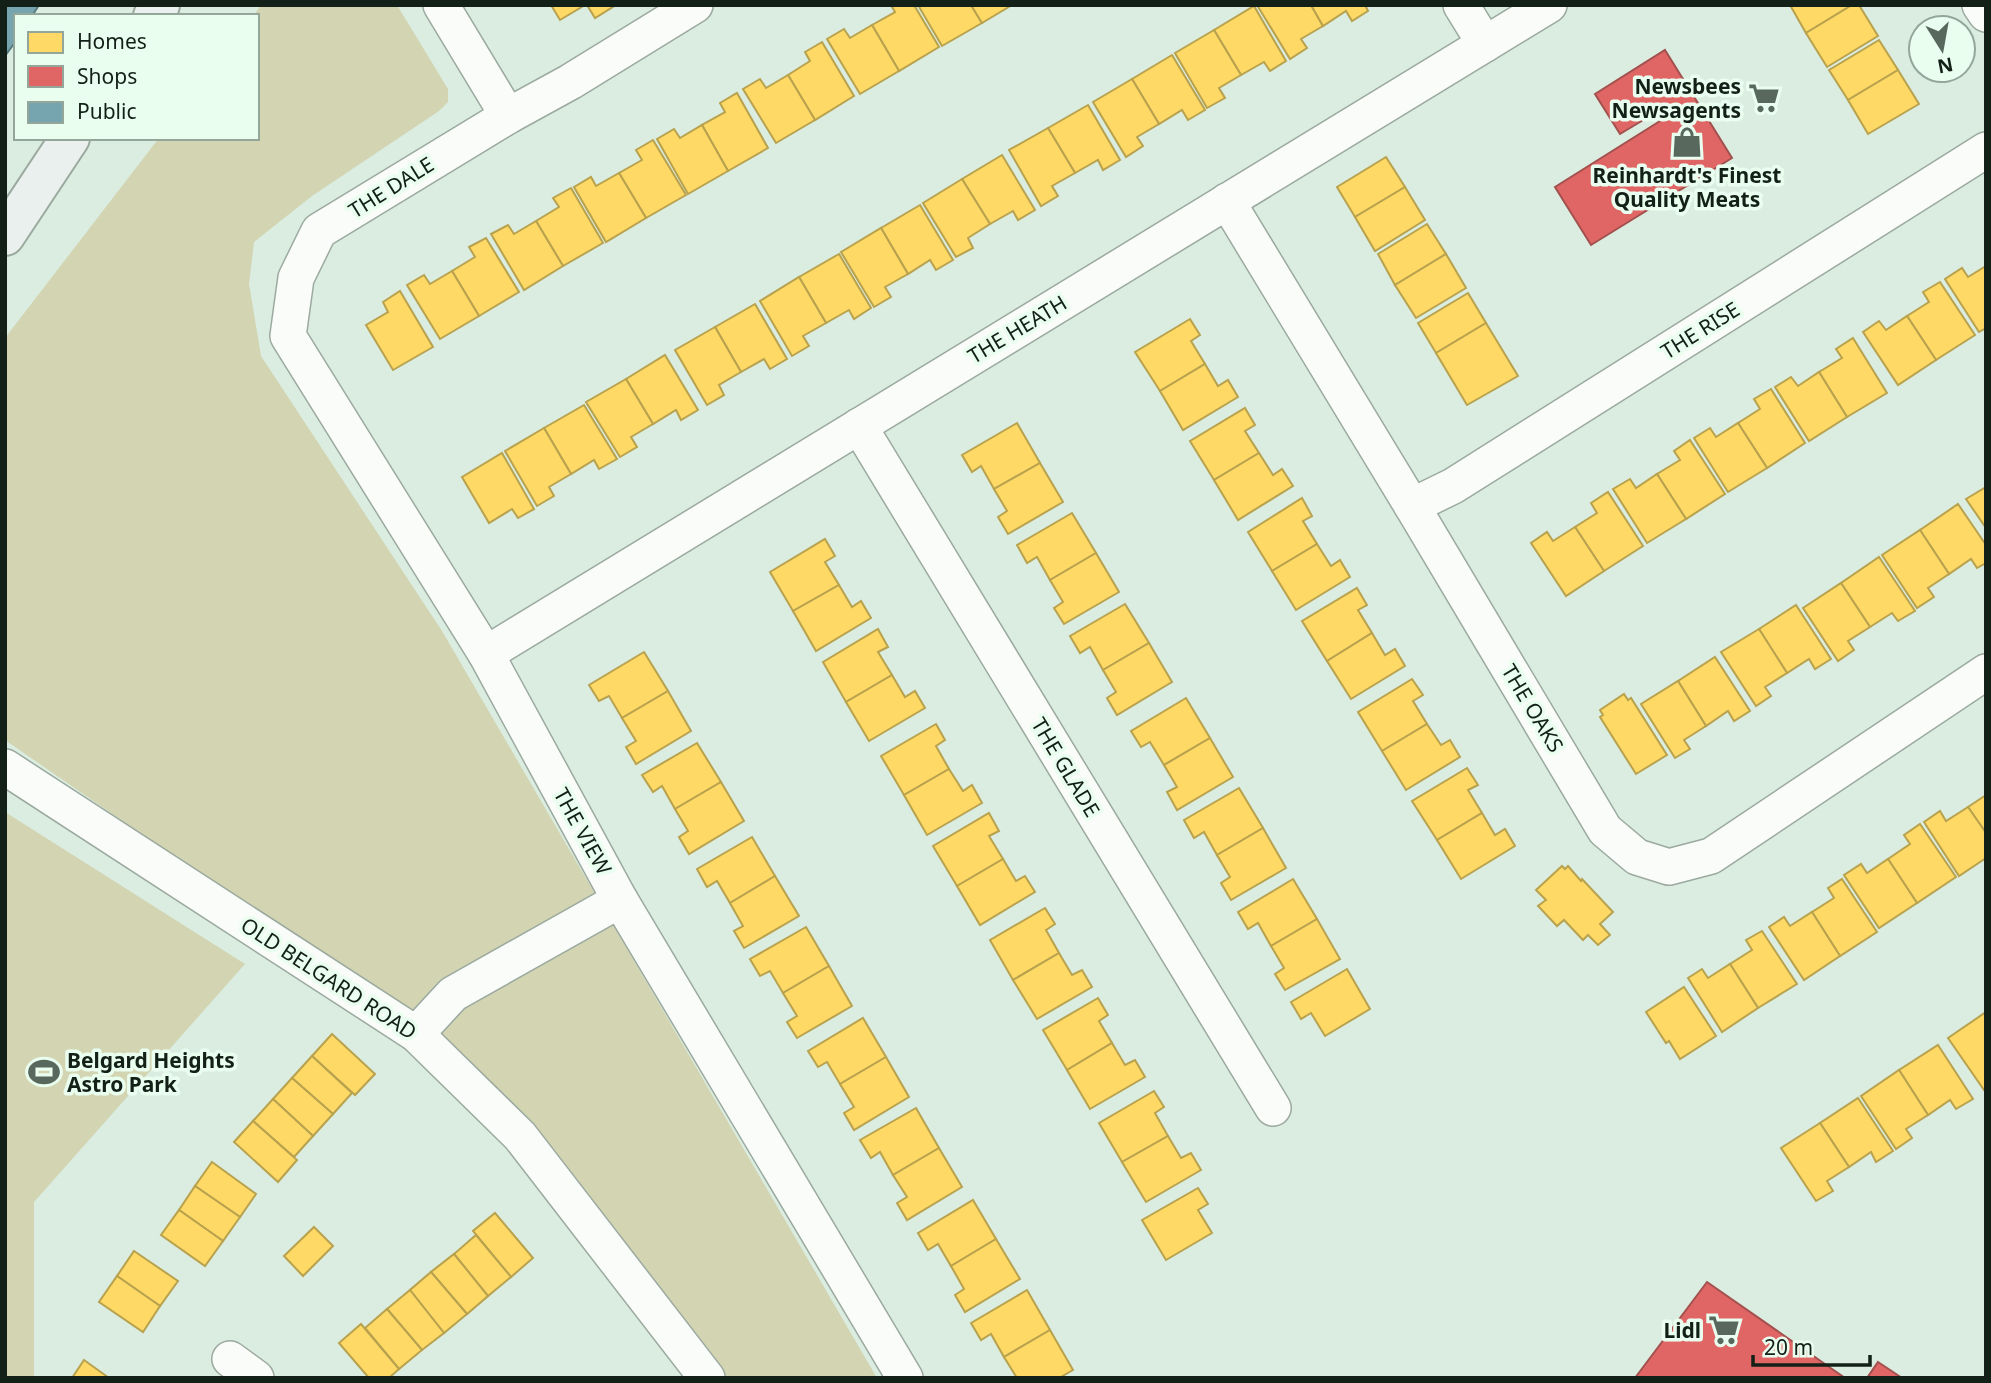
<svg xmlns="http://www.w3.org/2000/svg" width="1991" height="1383" font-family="'Noto Sans',sans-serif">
<rect width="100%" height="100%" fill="#dbede0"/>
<g fill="#d2d4b2">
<path d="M261,5H397L448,89V102L439,111L312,196L254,242L249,284L261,356L442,631L877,1378H728L530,1123L279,929L5,740V338L159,138H257V16H253Z"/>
<path d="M5,812L245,964L34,1202V1378H5Z"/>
</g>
<g fill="#ffd966" stroke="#b8a24e" stroke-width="2">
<path d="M551,5H585L560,20Z"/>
<path d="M587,5H616L595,18Z"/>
<path d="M891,5H914L939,47L899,71L872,25L895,12Z"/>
<path d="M918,5H971L982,23L942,46Z"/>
<path d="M971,5H1012L982,23Z"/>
<path d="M1257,5H1311L1323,26L1301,39L1307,48L1290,59Z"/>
<path d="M1311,5H1365L1368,11L1352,21L1346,11L1323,26Z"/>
<path d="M1790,5H1852L1806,33Z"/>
<path d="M1852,5H1859L1878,36L1827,67L1806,33Z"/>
<path d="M1254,6L1286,61L1270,71L1264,62L1241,75L1214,30Z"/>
<path d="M872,25L899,71L860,94L827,39L844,29L850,38Z"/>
<path d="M1214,30L1241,75L1219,88L1225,98L1207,108L1175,53Z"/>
<path d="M1879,40L1898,70L1848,100L1829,70Z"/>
<path d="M822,42L854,96L815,120L788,75L810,61L805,52Z"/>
<path d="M1172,55L1205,110L1188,120L1182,110L1159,124L1132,79Z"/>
<path d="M1898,70L1919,104L1868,134L1848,100Z"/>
<path d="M788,75L815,120L776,143L743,89L760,79L766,88Z"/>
<path d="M1132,79L1159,124L1137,137L1143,146L1126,157L1093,102Z"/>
<path d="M737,93L768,148L728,171L702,125L725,112L720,103Z"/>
<path d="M1088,105L1120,160L1103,170L1098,160L1075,173L1048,128Z"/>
<path d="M702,125L728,171L688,194L657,139L674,129L680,138Z"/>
<path d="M1048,128L1075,173L1052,186L1058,196L1041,206L1009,150Z"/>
<path d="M653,140L686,195L646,218L619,173L642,160L636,150Z"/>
<path d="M1002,155L1035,210L1018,220L1013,211L990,224L962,179Z"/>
<path d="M1386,157L1405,187L1355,217L1337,187Z"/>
<path d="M619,173L646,218L606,242L574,187L591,177L596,186Z"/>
<path d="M962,179L990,224L968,238L973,248L956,257L923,203Z"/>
<path d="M1405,187L1425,220L1375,251L1355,217Z"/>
<path d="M571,188L603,243L563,266L536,221L559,207L553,198Z"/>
<path d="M920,205L953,260L936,270L930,260L908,274L881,228Z"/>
<path d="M536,221L563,266L524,290L491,234L508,225L514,234Z"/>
<path d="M1427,224L1446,254L1395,285L1378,254Z"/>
<path d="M881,228L908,274L885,287L891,297L874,307L841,252Z"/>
<path d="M486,238L519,292L479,316L452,271L475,257L469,247Z"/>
<path d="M839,254L871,308L854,319L849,310L826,323L799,277Z"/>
<path d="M1446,254L1466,288L1416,318L1395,285Z"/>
<path d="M1986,266V328L1979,332L1945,279L1962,268L1968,277Z"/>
<path d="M452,271L479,316L440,339L407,285L424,275L430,284Z"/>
<path d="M799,277L826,323L803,336L809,346L792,356L760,301Z"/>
<path d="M1940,282L1975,335L1936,360L1907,316L1929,302L1923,292Z"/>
<path d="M400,291L433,347L393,370L366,325L388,312L383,302Z"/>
<path d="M1468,293L1486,323L1436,353L1418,323Z"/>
<path d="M755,304L787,359L770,369L764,359L741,372L715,327Z"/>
<path d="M1907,316L1936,360L1898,385L1863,332L1879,321L1886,330Z"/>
<path d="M1190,319L1200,335L1191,341L1205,364L1160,391L1135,352Z"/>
<path d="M1486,323L1518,376L1467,405L1436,353Z"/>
<path d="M715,327L741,372L719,385L724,395L707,405L675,350Z"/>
<path d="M1853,338L1887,393L1847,417L1819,372L1842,358L1836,349Z"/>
<path d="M665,355L698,410L681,420L676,410L653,424L626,379Z"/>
<path d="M1205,364L1218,386L1228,380L1238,397L1183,430L1160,391Z"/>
<path d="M1819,372L1847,417L1809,441L1775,387L1791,377L1798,386Z"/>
<path d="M626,379L653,424L631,437L637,447L620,457L586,402Z"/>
<path d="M1771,389L1805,443L1767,468L1738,423L1760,409L1754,399Z"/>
<path d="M584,405L617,459L599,469L594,460L571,474L544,428Z"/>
<path d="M1245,408L1255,425L1245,431L1259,453L1214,480L1190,441Z"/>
<path d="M1017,423L1040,463L994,489L981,466L972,472L962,455Z"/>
<path d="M1738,423L1767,468L1728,492L1694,438L1710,428L1716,437Z"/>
<path d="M544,428L571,474L549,487L554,496L537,506L505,451Z"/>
<path d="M1690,440L1725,494L1686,519L1657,474L1680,460L1674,451Z"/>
<path d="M502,453L534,509L518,518L512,509L489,523L462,477Z"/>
<path d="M1259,453L1273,475L1282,469L1293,486L1238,520L1214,480Z"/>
<path d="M1040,463L1063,502L1008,534L998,517L1007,511L994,489Z"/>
<path d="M1657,474L1686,519L1647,543L1613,489L1630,479L1636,488Z"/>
<path d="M1986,487V528L1966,499Z"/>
<path d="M1608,492L1643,546L1604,571L1575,527L1597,513L1591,503Z"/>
<path d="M1302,498L1312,516L1303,521L1317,544L1272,571L1248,532Z"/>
<path d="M1958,504L1986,545V563L1977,568L1971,559L1949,574L1920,530Z"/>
<path d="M1072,513L1096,553L1050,580L1037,557L1027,563L1017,545Z"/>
<path d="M1575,527L1604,571L1566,596L1531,543L1547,532L1553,541Z"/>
<path d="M1920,530L1949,574L1928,588L1934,597L1917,608L1882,555Z"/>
<path d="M825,539L835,556L825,562L839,585L793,611L770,572Z"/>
<path d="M1317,544L1331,566L1340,560L1350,577L1296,610L1272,571Z"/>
<path d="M1096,553L1119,592L1064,624L1054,608L1063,602L1050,580Z"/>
<path d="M1879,557L1915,611L1898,621L1892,613L1870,627L1841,583Z"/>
<path d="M1841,583L1870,627L1848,641L1854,650L1838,661L1803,608Z"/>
<path d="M839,585L852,607L861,601L871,618L816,651L793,611Z"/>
<path d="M1357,588L1367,605L1358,610L1372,633L1327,661L1302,621Z"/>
<path d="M1125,604L1149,643L1103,670L1090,647L1080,653L1070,636Z"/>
<path d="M1796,605L1831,659L1815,669L1809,659L1787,673L1759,629Z"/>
<path d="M878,629L888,647L878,652L892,675L846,702L823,662Z"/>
<path d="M1759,629L1787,673L1765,687L1771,696L1756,706L1721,652Z"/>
<path d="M1372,633L1385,655L1395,649L1405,666L1351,699L1327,661Z"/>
<path d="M1149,643L1172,682L1117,715L1107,698L1116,692L1103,670Z"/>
<path d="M644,652L668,691L622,718L609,696L599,701L589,685Z"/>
<path d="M1715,657L1750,711L1734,721L1728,711L1706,726L1678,681Z"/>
<path d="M892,675L905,697L915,691L925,708L869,741L846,702Z"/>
<path d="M1412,679L1423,695L1413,701L1427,724L1382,751L1358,712Z"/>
<path d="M1678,681L1706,726L1684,740L1690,749L1675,758L1641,704Z"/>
<path d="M668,691L691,731L636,764L626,747L636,741L622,718Z"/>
<path d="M1624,694L1628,700L1631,698L1667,755L1636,774L1600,717L1603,715L1600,710Z"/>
<path d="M1186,698L1210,738L1164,765L1150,742L1141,747L1131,731Z"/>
<path d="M936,724L945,740L936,746L949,769L904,795L881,756Z"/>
<path d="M1427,724L1441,745L1450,740L1460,757L1406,790L1382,751Z"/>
<path d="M1210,738L1233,777L1177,810L1167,792L1177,787L1164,765Z"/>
<path d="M697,743L721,782L675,809L662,786L653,792L642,775Z"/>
<path d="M1467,768L1478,785L1468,790L1482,813L1437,840L1412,801Z"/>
<path d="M949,769L963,791L972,785L982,803L927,835L904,795Z"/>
<path d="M721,782L744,821L689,854L679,837L688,831L675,809Z"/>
<path d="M1239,788L1263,828L1217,855L1204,832L1194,838L1184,820Z"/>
<path d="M1986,795V833L1968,807Z"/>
<path d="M1968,807L1986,833V858L1959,876L1924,822L1940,811L1946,821Z"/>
<path d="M989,813L999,831L989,836L1003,859L957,886L933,846Z"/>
<path d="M1482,813L1495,835L1505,829L1515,846L1461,879L1437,840Z"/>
<path d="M1920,824L1956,877L1917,903L1888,859L1910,844L1904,835Z"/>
<path d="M1263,828L1286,868L1231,900L1221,883L1230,877L1217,855Z"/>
<path d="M752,837L775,876L730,903L717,881L707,887L697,869Z"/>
<path d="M1003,859L1016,881L1025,876L1035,892L980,925L957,886Z"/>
<path d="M1888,859L1917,903L1879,928L1844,875L1861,864L1867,873Z"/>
<path d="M1562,866L1565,869L1568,866L1581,881L1582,879L1613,912L1600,924L1610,935L1598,945L1588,935L1583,940L1564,920L1557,926L1538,906L1546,900L1536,890Z"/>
<path d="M775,876L799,916L744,948L734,931L743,926L730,903Z"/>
<path d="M1293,879L1317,919L1271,946L1258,923L1248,929L1238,912Z"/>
<path d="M1842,879L1877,932L1840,956L1812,912L1834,898L1828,888Z"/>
<path d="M1045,908L1055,924L1046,930L1059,953L1013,980L990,940Z"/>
<path d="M1812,912L1840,956L1804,980L1769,927L1784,917L1790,926Z"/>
<path d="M1317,919L1340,959L1285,990L1275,974L1284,968L1271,946Z"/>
<path d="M806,927L829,966L783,993L770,971L760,976L750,959Z"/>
<path d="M1762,931L1797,984L1758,1008L1730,964L1752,950L1746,940Z"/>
<path d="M1059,953L1072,975L1082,970L1092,987L1037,1019L1013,980Z"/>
<path d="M1730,964L1758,1008L1722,1032L1688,978L1702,969L1708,978Z"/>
<path d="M829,966L852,1006L797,1038L787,1022L797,1016L783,993Z"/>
<path d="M1347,969L1370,1009L1325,1036L1311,1013L1301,1019L1291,1002Z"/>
<path d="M1684,987L1716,1036L1680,1059L1669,1041L1666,1043L1646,1012Z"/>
<path d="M1098,998L1108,1015L1099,1021L1112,1043L1067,1070L1043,1030Z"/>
<path d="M1986,1012V1089L1984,1090L1948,1038Z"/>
<path d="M863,1018L886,1057L840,1084L827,1062L818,1067L808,1051Z"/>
<path d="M332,1034L375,1074L355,1095L312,1056Z"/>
<path d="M1112,1043L1125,1065L1135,1060L1145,1077L1090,1109L1067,1070Z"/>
<path d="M1938,1045L1973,1099L1956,1109L1950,1100L1928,1115L1899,1070Z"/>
<path d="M312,1056L352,1093L333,1114L292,1078Z"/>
<path d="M886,1057L909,1097L854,1130L844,1113L854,1107L840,1084Z"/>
<path d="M1899,1070L1928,1115L1906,1129L1912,1138L1896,1149L1861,1096Z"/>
<path d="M292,1078L333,1114L313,1136L273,1099Z"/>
<path d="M1154,1091L1164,1107L1155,1113L1168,1136L1122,1162L1099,1123Z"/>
<path d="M1858,1098L1893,1151L1876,1162L1871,1152L1849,1167L1820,1123Z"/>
<path d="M273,1099L313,1136L294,1157L253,1121Z"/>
<path d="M916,1108L939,1148L893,1175L880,1152L871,1158L860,1140Z"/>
<path d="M253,1121L297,1160L278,1182L234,1142Z"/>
<path d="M1820,1123L1849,1167L1827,1181L1833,1191L1816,1201L1781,1148Z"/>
<path d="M1168,1136L1181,1158L1191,1153L1201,1170L1146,1202L1122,1162Z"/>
<path d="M939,1148L962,1187L907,1220L897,1203L907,1197L893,1175Z"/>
<path d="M212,1162L256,1194L240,1217L195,1186Z"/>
<path d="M195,1186L240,1217L223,1241L179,1210Z"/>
<path d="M1198,1188L1208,1204L1198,1210L1212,1233L1166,1260L1142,1220Z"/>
<path d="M973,1200L996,1239L951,1266L938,1244L928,1250L918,1233Z"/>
<path d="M179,1210L223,1241L205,1266L161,1235Z"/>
<path d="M495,1213L533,1258L511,1277L473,1231Z"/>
<path d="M314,1227L333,1246L303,1276L284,1256Z"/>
<path d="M476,1235L511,1277L488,1296L454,1254Z"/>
<path d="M996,1239L1020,1279L965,1312L955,1295L964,1289L951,1266Z"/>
<path d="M134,1251L178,1281L160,1306L117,1276Z"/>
<path d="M454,1254L488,1296L467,1314L431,1272Z"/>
<path d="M431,1272L467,1314L444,1333L410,1290Z"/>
<path d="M117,1276L160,1306L143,1332L99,1302Z"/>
<path d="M410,1290L444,1333L422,1350L387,1309Z"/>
<path d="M1027,1290L1050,1330L1004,1357L991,1334L981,1340L971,1323Z"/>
<path d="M387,1309L422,1350L399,1369L365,1328Z"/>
<path d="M361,1324L399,1369L389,1378H369L339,1343Z"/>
<path d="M1050,1330L1073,1370L1059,1378H1017L1004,1357Z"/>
<path d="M84,1360L109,1378H72Z"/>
</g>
<g fill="#e06666" stroke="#a2514e" stroke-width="2">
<path d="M1665,50L1732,158L1591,245L1555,187L1660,121L1655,113L1620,134L1595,94Z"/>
<path d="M1707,1282L1845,1378H1635Z"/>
<path d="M1878,1362L1902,1378H1867Z"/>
</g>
<path fill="#76a5af" stroke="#587d81" stroke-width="2" d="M5,5H39L32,16H16V41L5,56Z"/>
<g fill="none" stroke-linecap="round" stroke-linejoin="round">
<defs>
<g id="street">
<path d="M441,5L508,116"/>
<path d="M695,5L570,82L508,116L319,231L296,278L288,336L486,654L620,900L905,1378"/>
<path d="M1461,5L1485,44"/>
<path d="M1980,5L1986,14"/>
<path d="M1227,201L1412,506L1605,830L1637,857L1669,867L1711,856L1986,672"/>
<path d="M859,426L1273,1108"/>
<path d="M1412,506L1453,486L1986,150"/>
<path d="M486,654L1549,5"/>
<path d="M5,767L416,1034L520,1136L707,1378"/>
<path d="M416,1034L453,994L620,900"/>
<path d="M230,1359L256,1378"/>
</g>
<g id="secondary">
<path d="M153,16L160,5"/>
<path d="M5,236L70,138"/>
</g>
</defs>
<use href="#street" stroke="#9ba99f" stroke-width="38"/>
<use href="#secondary" stroke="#9ba99f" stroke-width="42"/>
<use href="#street" stroke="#fafcfa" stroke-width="35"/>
<use href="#secondary" stroke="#e9f0ed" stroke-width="38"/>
</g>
<defs>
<symbol id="supermarket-bare" viewBox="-9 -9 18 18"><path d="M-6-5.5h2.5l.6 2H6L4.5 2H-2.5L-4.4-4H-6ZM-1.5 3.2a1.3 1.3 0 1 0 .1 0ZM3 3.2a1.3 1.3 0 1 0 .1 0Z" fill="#59685d" stroke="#eafeef" stroke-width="2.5" paint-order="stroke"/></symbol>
<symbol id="shop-bare" viewBox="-9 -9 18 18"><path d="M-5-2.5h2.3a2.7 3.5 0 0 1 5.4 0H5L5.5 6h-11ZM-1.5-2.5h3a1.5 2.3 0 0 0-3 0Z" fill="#59685d" stroke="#eafeef" stroke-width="2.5" paint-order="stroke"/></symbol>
<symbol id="stadium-bare" viewBox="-9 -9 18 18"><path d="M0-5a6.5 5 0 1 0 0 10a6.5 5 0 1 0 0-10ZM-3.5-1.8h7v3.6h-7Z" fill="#59685d" stroke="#eafeef" stroke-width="2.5" paint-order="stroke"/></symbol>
</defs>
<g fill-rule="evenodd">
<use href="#supermarket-bare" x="1742" y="76" width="44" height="44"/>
<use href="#shop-bare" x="1665" y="120" width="44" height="44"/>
<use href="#stadium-bare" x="22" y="1050" width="44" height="44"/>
<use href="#supermarket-bare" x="1702" y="1308" width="44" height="44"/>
</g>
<g text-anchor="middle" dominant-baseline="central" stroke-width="7" stroke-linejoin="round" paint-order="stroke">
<g font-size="21" font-weight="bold" fill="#132017" stroke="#eafeef" text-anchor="end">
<text x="1741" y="86">Newsbees<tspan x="1741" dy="24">Newsagents</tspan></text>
<text x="1687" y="175" text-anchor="middle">Reinhardt's Finest<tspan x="1687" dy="24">Quality Meats</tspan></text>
<text x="67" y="1060" text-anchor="start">Belgard Heights<tspan x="67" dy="24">Astro Park</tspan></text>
<text x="1701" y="1330">Lidl</text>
</g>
<g font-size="21" fill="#132017" stroke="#eafeef">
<text transform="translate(391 187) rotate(-32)">THE DALE</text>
<text transform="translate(1017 329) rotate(-31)">THE HEATH</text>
<text transform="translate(1700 330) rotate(-32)">THE RISE</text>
<text transform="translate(1533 708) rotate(59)">THE OAKS</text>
<text transform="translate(1066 767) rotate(59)">THE GLADE</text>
<text transform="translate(583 831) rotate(61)">THE VIEW</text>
<text transform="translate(329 978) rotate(33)">OLD BELGARD ROAD</text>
</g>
</g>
<rect width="1991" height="1383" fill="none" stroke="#132017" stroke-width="14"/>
<rect x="14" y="14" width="245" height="126" fill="#eafeef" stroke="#94a599" stroke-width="2"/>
<rect x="28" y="32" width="35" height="21" fill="#ffd966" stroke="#94a599" stroke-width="2"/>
<text x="77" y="49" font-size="21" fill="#132017">Homes</text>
<rect x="28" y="66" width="35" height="21" fill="#e06666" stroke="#94a599" stroke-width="2"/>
<text x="77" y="84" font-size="21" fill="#132017">Shops</text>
<rect x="28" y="102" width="35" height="21" fill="#76a5af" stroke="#94a599" stroke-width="2"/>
<text x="77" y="119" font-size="21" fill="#132017">Public</text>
<g transform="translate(1942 49) rotate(169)"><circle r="33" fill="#eafeef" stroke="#94a599" stroke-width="2"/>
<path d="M0-5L12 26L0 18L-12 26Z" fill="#59685d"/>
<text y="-10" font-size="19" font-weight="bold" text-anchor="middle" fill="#132017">N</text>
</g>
<path d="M1753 1355v10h117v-10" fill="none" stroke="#132017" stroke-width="3.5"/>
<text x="1764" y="1355" font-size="21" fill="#132017" stroke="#eafeef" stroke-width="5" paint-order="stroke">20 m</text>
</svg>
